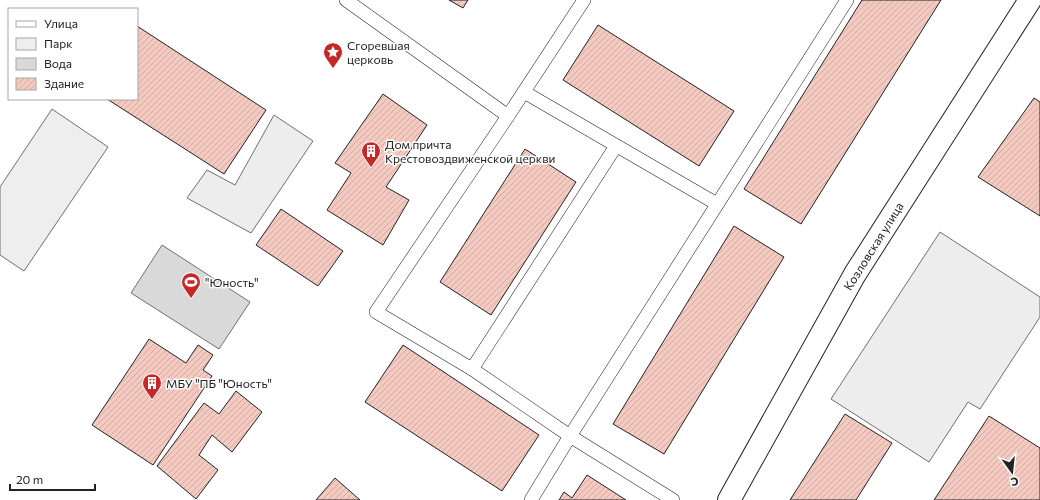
<svg xmlns="http://www.w3.org/2000/svg" width="1040" height="500" font-family="Commissioner,sans-serif">
<defs>
<pattern id="building-hatch" width="6" height="6" patternUnits="userSpaceOnUse"><rect width="6" height="6" fill="#f3c9c0"/><path d="M-1 1l2-2M0 6l6-6M5 7l2-2" fill="none" stroke="#d0aca5"/></pattern>
</defs>
<rect width="100%" height="100%" fill="#fff"/>
<path fill="#eee" stroke="#6f6f6f" d="M52,109L108,147L24,271L0,255V187Z"/>
<g fill="#ededed" stroke="#6f6f6f">
<path d="M274,115L313,141L251,233L187,198L207,170L235,185Z"/>
<path d="M940,232L1040,297V317L980,409L968,402L929,462L831,399Z"/>
</g>
<path fill="#d9d9d9" stroke="#6f6f6f" d="M162,245L250,302L219,349L131,293Z"/>
<g fill="url(#building-hatch)" stroke="#222">
<path d="M449,0H468L463,8Z"/>
<path d="M862,0H941L801,224L744,189Z"/>
<path d="M598,25L734,111L699,166L563,80Z"/>
<path d="M137,26L266,110L224,174L107,99H137Z"/>
<path d="M383,94L427,125L386,187L409,200L383,245L327,210L351,173L335,163Z"/>
<path d="M1034,98L1040,102V216L978,177Z"/>
<path d="M525,149L576,182L491,315L440,282Z"/>
<path d="M281,209L343,251L318,286L256,245Z"/>
<path d="M734,226L784,257L664,454L613,424Z"/>
<path d="M149,339L186,363L198,345L213,355L203,370L212,376L153,465L92,425Z"/>
<path d="M403,345L539,435L502,491L365,402Z"/>
<path d="M236,391L262,412L232,452L212,435L199,455L218,470L196,499L157,466L204,403L219,414Z"/>
<path d="M845,414L892,443L856,500H790Z"/>
<path d="M989,416L1040,448V500H934Z"/>
<path d="M587,475L626,500H559L564,492L572,498Z"/>
<path d="M335,478L360,500H316Z"/>
</g>
<g fill="none" stroke-linecap="round" stroke-linejoin="round">
<defs>
<g id="lane">
<path d="M346,0L508,116"/>
<path d="M584,0L508,116L376,312L472,369L570,436L847,0"/>
<path d="M524,92L717,204"/>
<path d="M472,369L616,146"/>
<path d="M531,500L570,436L673,500"/>
</g>
<path id="secondary" d="M729,500L855,274L1030,0"/>
</defs>
<use href="#lane" stroke="#222" stroke-width="14"/>
<use href="#secondary" stroke="#222" stroke-width="24"/>
<use href="#lane" stroke="#fff" stroke-width="13"/>
<use href="#secondary" stroke="#fff" stroke-width="22"/>
</g>
<defs>
<symbol id="sight-pin" viewBox="-11 -11 22 30"><path d="M0 17L-7.5 6A9.5 9.5 0 1 1 7.5 6Z" fill="#c62828" stroke="#fff"/><path d="M0-6L1.8-2.2L6-1.7L2.9 1.2L3.7 5.4L0 3.3L-3.7 5.4L-2.9 1.2L-6-1.7L-1.8-2.2Z" fill="#fff"/></symbol>
<symbol id="building-pin" viewBox="-11 -11 22 30"><path d="M0 17L-7.5 6A9.5 9.5 0 1 1 7.5 6Z" fill="#c62828" stroke="#fff"/><path d="M-4-6H4V6H1V3H-1V6H-4ZM-2.5-4.3h1.7v1.8h-1.7ZM.8-4.3h1.7v1.8H.8ZM-2.5-1h1.7V.8h-1.7ZM.8-1h1.7V.8H.8Z" fill="#fff"/></symbol>
<symbol id="stadium-pin" viewBox="-11 -11 22 30"><path d="M0 17L-7.5 6A9.5 9.5 0 1 1 7.5 6Z" fill="#c62828" stroke="#fff"/><path d="M0-5a6.5 5 0 1 0 0 10a6.5 5 0 1 0 0-10ZM-3.5-1.8h7v3.6h-7Z" fill="#fff"/></symbol>
</defs>
<g fill-rule="evenodd">
<use href="#sight-pin" x="322" y="41" width="22" height="30"/>
<use href="#building-pin" x="360" y="140" width="22" height="30"/>
<use href="#stadium-pin" x="180" y="271" width="22" height="30"/>
<use href="#building-pin" x="141" y="372" width="22" height="30"/>
</g>
<g text-anchor="middle" dominant-baseline="central" stroke-width="3" stroke-linejoin="round" paint-order="stroke">
<g font-size="12" fill="#222" stroke="#fff" text-anchor="start">
<text x="347" y="45">Сгоревшая<tspan x="347" dy="14">церковь</tspan></text>
<text x="385" y="144">Дом причта<tspan x="385" dy="14">Крестовоздвиженской церкви</tspan></text>
<text x="205" y="282">"Юность"</text>
<text x="166" y="383">МБУ "ПБ "Юность"</text>
</g>
<g font-size="12" fill="#222" stroke="#fff">
<text transform="translate(873 246) rotate(-58)">Козловская улица</text>
</g>
</g>
<rect x="8" y="8" width="130" height="92" fill="#ffffff" stroke="#a7a7a7"/>
<rect x="16" y="21" width="20" height="6" fill="#ffffff" stroke="#a7a7a7"/>
<text x="44" y="28" font-size="12" fill="#222222">Улица</text>
<rect x="16" y="38" width="20" height="12" fill="#eeeeee" stroke="#a7a7a7"/>
<text x="44" y="48" font-size="12" fill="#222222">Парк</text>
<rect x="16" y="58" width="20" height="12" fill="#d9d9d9" stroke="#a7a7a7"/>
<text x="44" y="68" font-size="12" fill="#222222">Вода</text>
<rect x="16" y="78" width="20" height="12" fill="url(#building-hatch)" stroke="#a7a7a7"/>
<text x="44" y="88" font-size="12" fill="#222222">Здание</text>
<g transform="translate(1012 472) rotate(165)" stroke="#ffffff" stroke-width="3" paint-order="stroke">
<path d="M0-3L7 15L0 10L-7 15Z" fill="#222222"/>
<text y="-6" font-size="11" font-weight="bold" text-anchor="middle" fill="#222222">С</text>
</g>
<path d="M10 484v6h85v-6" fill="none" stroke="#222222" stroke-width="2"/>
<text x="16" y="484" font-size="12" fill="#222222" stroke="#ffffff" stroke-width="3" paint-order="stroke">20 m</text>
</svg>
